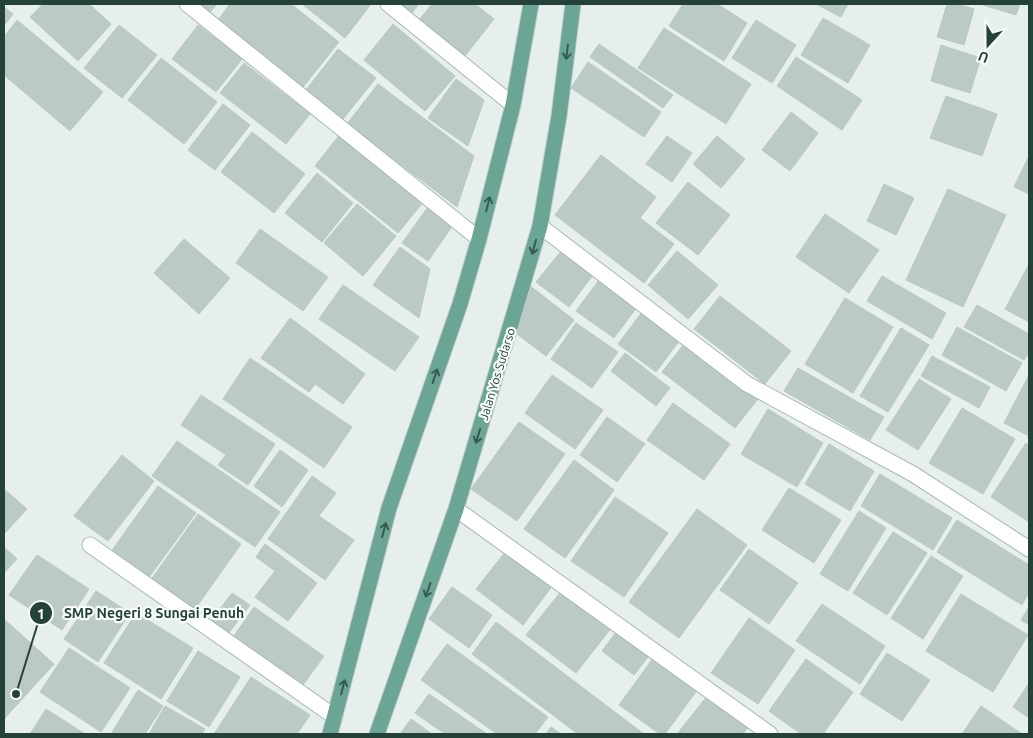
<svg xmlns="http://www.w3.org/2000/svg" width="1033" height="738" font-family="Ubuntu,sans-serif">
<rect width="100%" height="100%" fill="#e6efeb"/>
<g fill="#bbcac4" stroke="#b8c9c2">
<path d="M43,4H89L111,24L78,61L30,17Z"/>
<path d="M199,4H217L209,13Z"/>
<path d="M230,4H291L339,42L303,87L218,20Z"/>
<path d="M302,4H371L345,38Z"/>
<path d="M396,4H419L410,15Z"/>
<path d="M432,4H475L494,19L465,56L420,19Z"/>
<path d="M683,4H717L747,23L724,61L669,26Z"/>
<path d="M816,4H848L841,17Z"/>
<path d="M947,4H957L974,9L964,45L937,37Z"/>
<path d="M980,4H1020L1016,15Z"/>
<path d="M4,7L13,14L4,26Z"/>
<path d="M823,18L870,45L848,83L801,55Z"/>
<path d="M17,20L103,92L70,131L4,75V37Z"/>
<path d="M756,20L796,45L772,83L732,58Z"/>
<path d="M393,24L455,76L425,111L364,60Z"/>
<path d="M119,25L157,55L122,98L84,68Z"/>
<path d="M198,25L242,59L216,92L172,59Z"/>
<path d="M664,28L751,84L726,124L638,68Z"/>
<path d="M599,44L673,95L663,108L590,57Z"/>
<path d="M941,45L981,58L970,93L931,81Z"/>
<path d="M338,49L376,78L343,119L306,90Z"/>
<path d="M796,57L862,100L842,130L777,86Z"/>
<path d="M161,58L217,102L184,144L128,100Z"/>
<path d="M588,62L661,112L644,137L571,88Z"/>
<path d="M244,63L310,114L286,144L220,93Z"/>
<path d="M456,79L484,100L468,146L428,118Z"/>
<path d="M378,84L474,156L457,207L347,124Z"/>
<path d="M946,96L997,114L982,156L930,138Z"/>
<path d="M223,104L250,125L215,170L188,150Z"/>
<path d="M791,112L818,133L790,171L762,150Z"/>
<path d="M252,132L305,174L274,213L221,172Z"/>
<path d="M340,134L424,201L398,233L315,166Z"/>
<path d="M667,136L692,153L672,182L646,164Z"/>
<path d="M717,136L745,159L721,188L693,164Z"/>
<path d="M601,155L656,197L640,218L674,244L644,283L555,215Z"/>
<path d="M1029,156V194L1014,187Z"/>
<path d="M317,173L353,203L322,242L285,213Z"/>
<path d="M688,182L730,215L698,255L656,223Z"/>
<path d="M884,184L914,198L896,235L867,221Z"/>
<path d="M948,189L1006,215L963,307L906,280Z"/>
<path d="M357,204L396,236L363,276L324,243Z"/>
<path d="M428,207L453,225L428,261L402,243Z"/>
<path d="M825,214L879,250L849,293L796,257Z"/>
<path d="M260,229L328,277L303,311L236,263Z"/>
<path d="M184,239L230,278L199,314L154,273Z"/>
<path d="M400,247L430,269L419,318L373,285Z"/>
<path d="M562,250L593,275L569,307L536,282Z"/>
<path d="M677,251L718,285L688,319L648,285Z"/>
<path d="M1029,264V322L1005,309Z"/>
<path d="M882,276L946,313L932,339L867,301Z"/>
<path d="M599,280L637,307L614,338L576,311Z"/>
<path d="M343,285L419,337L395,371L319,319Z"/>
<path d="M529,285L574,320L546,356L513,331Z"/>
<path d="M720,296L791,351L765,384L694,329Z"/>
<path d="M845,298L893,327L853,393L805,364Z"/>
<path d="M977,305L1029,334V352L1024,360L964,327Z"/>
<path d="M642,312L679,341L656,372L618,344Z"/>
<path d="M290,318L365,374L343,404L315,384L309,392L261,358Z"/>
<path d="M576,323L618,352L592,388L551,359Z"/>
<path d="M957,327L1022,363L1006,391L942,355Z"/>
<path d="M901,328L929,345L888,412L860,396Z"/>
<path d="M685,343L758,399L735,428L662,372Z"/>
<path d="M625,353L670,388L656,406L611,371Z"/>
<path d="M932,356L990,387L979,408L921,376Z"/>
<path d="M250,358L352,427L324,468L223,399Z"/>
<path d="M798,368L884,417L870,440L784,391Z"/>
<path d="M552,375L603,410L575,449L525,413Z"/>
<path d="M1029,375V436L1004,423Z"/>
<path d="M919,379L951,399L918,450L886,430Z"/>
<path d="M201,395L275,444L248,485L218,465L226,455L181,425Z"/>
<path d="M673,403L730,444L704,480L647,440Z"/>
<path d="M962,408L1015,439L983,494L929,463Z"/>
<path d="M768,409L823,443L797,487L741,454Z"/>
<path d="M607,417L645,444L617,482L580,455Z"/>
<path d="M519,422L565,454L517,521L471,489Z"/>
<path d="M177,441L280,512L255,547L152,476Z"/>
<path d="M1026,443L1029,446V522L991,497Z"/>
<path d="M829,444L874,471L850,511L805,484Z"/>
<path d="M280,450L308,470L282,507L254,486Z"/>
<path d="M122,455L154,481L108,541L74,516Z"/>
<path d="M574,460L614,490L565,558L524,529Z"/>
<path d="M880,474L952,518L933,550L861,506Z"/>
<path d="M312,476L336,493L319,516L354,540L325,580L268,539Z"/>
<path d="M158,486L196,513L147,580L110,553Z"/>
<path d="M789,488L841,520L814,563L762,530Z"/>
<path d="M4,489L27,509L4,534Z"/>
<path d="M615,497L668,533L624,597L571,561Z"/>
<path d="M697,509L747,545L679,638L629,602Z"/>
<path d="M859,511L886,528L848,591L820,574Z"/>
<path d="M198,514L241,544L193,612L150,581Z"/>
<path d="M957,520L1029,565V592L1022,605L937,552Z"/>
<path d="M893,532L927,553L887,615L853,593Z"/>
<path d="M265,544L317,583L288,621L255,597L275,571L256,557Z"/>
<path d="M4,547L17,559L4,573Z"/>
<path d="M749,549L798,583L769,624L720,590Z"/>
<path d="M506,551L553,585L523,625L476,589Z"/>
<path d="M37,555L89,589L62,630L9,595Z"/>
<path d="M931,556L963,576L923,639L891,618Z"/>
<path d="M452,587L492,615L469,648L429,619Z"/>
<path d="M563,589L612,627L576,673L526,635Z"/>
<path d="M96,591L130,613L98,662L64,639Z"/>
<path d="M232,593L250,605L228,634L211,621Z"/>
<path d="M961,594L1028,635L993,692L926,651Z"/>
<path d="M822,604L885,646L860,684L796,641Z"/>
<path d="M254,607L324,656L303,685L234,636Z"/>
<path d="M1029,607V625L1021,620Z"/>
<path d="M136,613L193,648L161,699L104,663Z"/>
<path d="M749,618L795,650L758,704L711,673Z"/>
<path d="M4,619L54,664L4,719Z"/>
<path d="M496,622L644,734H578L472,654Z"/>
<path d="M617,631L649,656L634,675L602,651Z"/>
<path d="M447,644L548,717L535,734H497L421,680Z"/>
<path d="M69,648L130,688L101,732L40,692Z"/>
<path d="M198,651L240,677L209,727L167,701Z"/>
<path d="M887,653L930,680L902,721L860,694Z"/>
<path d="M654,657L698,689L665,734H660L619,705Z"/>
<path d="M806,659L853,692L823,734H801L769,711Z"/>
<path d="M251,677L310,715L297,734H214Z"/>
<path d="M1029,683V718L1013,707Z"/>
<path d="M138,690L163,706L145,734H111Z"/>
<path d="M429,694L487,734H445L415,713Z"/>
<path d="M708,695L749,726L743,734H677Z"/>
<path d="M165,706L205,729L202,734H149Z"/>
<path d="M981,706L1022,734H962Z"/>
<path d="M46,709L85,734H30Z"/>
<path d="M411,719L432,734H400Z"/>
<path d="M551,727L561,734H546Z"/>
</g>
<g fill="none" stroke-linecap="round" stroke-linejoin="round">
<defs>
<g id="minor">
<path d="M187,4L479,239"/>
<path d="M388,4L513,105"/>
<path d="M540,226L747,384L913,474L1029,549"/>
<path d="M456,509L770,734"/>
<path d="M90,545L335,717"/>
</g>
<g id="major">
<path d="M330,734L389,508L460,304L479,239L513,105L531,4"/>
<path d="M377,734L456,509L540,226L559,116L573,4"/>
</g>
</defs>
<use href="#minor" stroke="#a8b8b2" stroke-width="17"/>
<use href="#major" stroke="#c2cac8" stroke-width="17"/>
<use href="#minor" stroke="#fff" stroke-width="15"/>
<use href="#major" stroke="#6aa596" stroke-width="15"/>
</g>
<defs><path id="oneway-shaft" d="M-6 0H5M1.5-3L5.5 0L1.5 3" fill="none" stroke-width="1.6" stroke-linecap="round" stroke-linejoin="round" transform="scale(1.25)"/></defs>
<g stroke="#365b51">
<use href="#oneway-shaft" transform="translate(567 52) rotate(97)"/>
<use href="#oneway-shaft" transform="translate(488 204) rotate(-76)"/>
<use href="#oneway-shaft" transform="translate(534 247) rotate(106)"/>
<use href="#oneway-shaft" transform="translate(435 376) rotate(-71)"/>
<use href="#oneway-shaft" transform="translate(478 436) rotate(107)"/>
<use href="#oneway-shaft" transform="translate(384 530) rotate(-75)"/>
<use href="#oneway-shaft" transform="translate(428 590) rotate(109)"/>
<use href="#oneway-shaft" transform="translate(343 687) rotate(-75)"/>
</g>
<g text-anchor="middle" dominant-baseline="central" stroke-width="4.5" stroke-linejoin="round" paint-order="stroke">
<g font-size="12" fill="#24423a" stroke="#f7fbf9">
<text transform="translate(497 374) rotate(-73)">Jalan Yos Sudarso</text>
</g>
</g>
<path fill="none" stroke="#24423a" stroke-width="2" d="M16 694L41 613"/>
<g fill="#24423a" stroke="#f7fbf9" stroke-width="2">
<circle cx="16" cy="694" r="5"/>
<circle cx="41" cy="613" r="12"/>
</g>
<g font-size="15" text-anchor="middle" font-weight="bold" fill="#fff">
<text x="41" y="619">1</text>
</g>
<g font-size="14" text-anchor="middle" font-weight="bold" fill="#24423a" stroke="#f7fbf9" stroke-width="4.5" stroke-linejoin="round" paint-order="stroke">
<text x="154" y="618">SMP Negeri 8 Sungai Penuh</text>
</g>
<rect width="1033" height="738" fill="none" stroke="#24423a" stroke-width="10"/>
<g transform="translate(988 45) rotate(201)" stroke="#f7fbf9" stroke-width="4" paint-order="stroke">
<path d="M0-4L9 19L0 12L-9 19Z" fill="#24423a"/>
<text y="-8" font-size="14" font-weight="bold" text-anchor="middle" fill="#24423a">U</text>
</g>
</svg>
